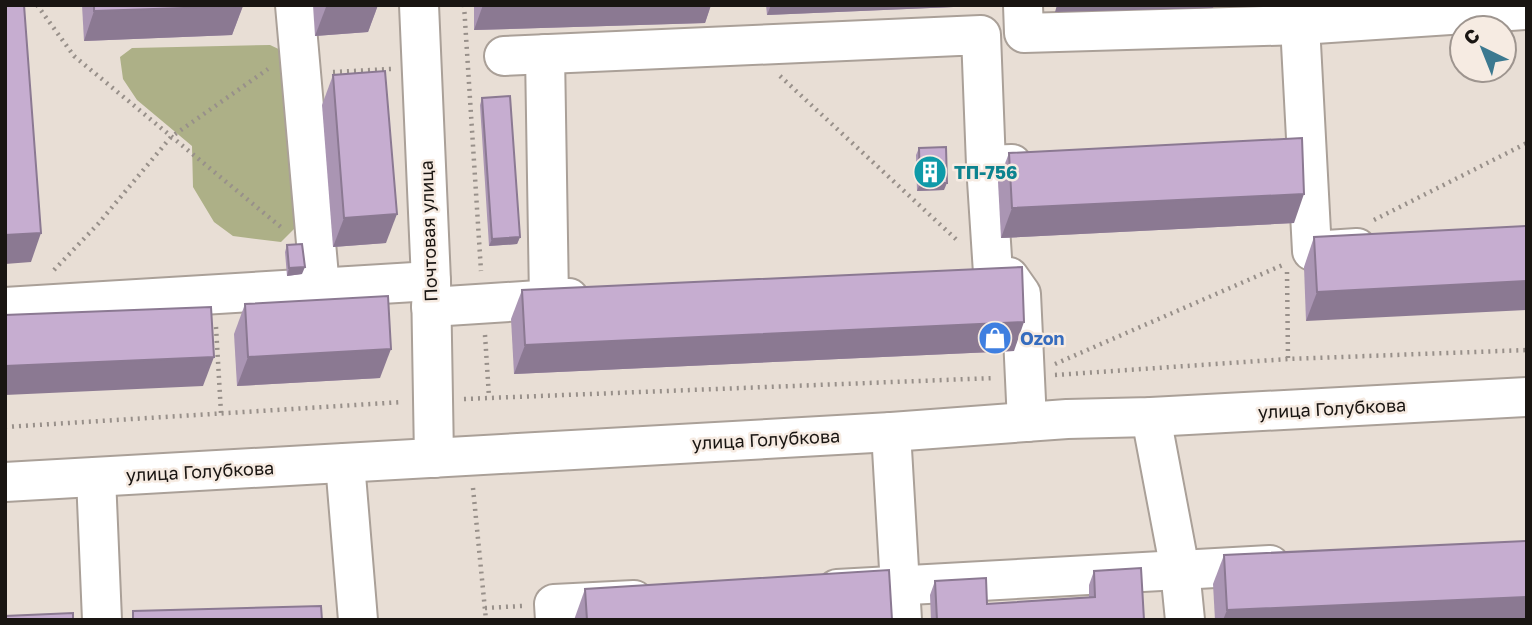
<svg xmlns="http://www.w3.org/2000/svg" width="1532" height="625" font-family="'Golos Text',sans-serif">
<rect width="100%" height="100%" fill="#e8ded5"/>
<path fill="#adb087" d="M270,45L285,52L305,218L281,242L233,236L214,222L193,187L192,146L137,100L123,79L120,57L132,48Z"/>
<g fill="none" stroke-linecap="round" stroke-linejoin="round">
<defs>
<g id="minor">
<path d="M295,5L320,288"/>
<path d="M419,5L431,281L434,458"/>
<path d="M1023,5L1024,33L1300,25L1527,10"/>
<path d="M1300,25L1312,251L1357,248"/>
<path d="M545,54L549,299"/>
<path d="M504,56L981,35L986,165"/>
<path d="M993,273L986,165L1012,164"/>
<path d="M1009,277L1021,294L1027,422"/>
<path d="M5,307L431,281"/>
<path d="M431,307L569,298"/>
<path d="M1151,417L1180,570L1185,620"/>
<path d="M891,432L902,620"/>
<path d="M345,463L358,620"/>
<path d="M96,477L102,620"/>
<path d="M837,589L1270,565"/>
<path d="M555,620L554,604L634,600"/>
</g>
<path id="major" d="M5,482L891,432L1067,419L1151,417L1527,397"/>
</defs>
<use href="#minor" stroke="#aaa098" stroke-width="42"/>
<use href="#major" stroke="#aaa098" stroke-width="42"/>
<g stroke="#98908a" stroke-width="4.5" stroke-dasharray="2 5" stroke-linecap="butt">
<path d="M37,5L74,56L282,228"/>
<path d="M464,5L481,271"/>
<path d="M333,72L391,69"/>
<path d="M780,76L959,242"/>
<path d="M1374,220L1527,143"/>
<path d="M54,270L98,224L171,137L268,69"/>
<path d="M1287,272L1288,359"/>
<path d="M216,327L221,413"/>
<path d="M485,335L489,397"/>
<path d="M1055,364L1285,264"/>
<path d="M1055,375L1288,359L1527,350"/>
<path d="M464,399L994,378"/>
<path d="M5,427L403,402"/>
<path d="M473,488L486,620"/>
<path d="M485,608L522,606"/>
</g>
<use href="#minor" stroke="#fff" stroke-width="38"/>
<use href="#major" stroke="#fff" stroke-width="38"/>
</g>
<g fill="#aa95b3">
<path d="M82,5H243L232,35L84,41Z"/>
<path d="M313,5H378L368,32L315,36Z"/>
<path d="M474,5H711L705,23L474,30Z"/>
<path d="M766,5H1000L767,15Z"/>
<path d="M333,75L386,243L333,247L322,105Z"/>
<path d="M482,98L520,237L517,244L489,246L480,105Z"/>
<path d="M919,148L944,190L917,191L916,155Z"/>
<path d="M1009,153L1294,223L1001,238L998,182Z"/>
<path d="M1527,226L1306,321L1304,267L1314,237Z"/>
<path d="M287,245L302,274L287,276L285,252Z"/>
<path d="M522,290L1014,351L514,374L511,319Z"/>
<path d="M245,304L380,378L237,386L234,334Z"/>
<path d="M1224,555L1527,620H1215L1213,584Z"/>
<path d="M1094,571L1144,620H931L930,595L935,581L987,604L1089,597V585Z"/>
<path d="M585,589L892,620H574Z"/>
</g>
<g fill="#8b7992">
<path d="M344,5H378L368,32L315,36L326,7Z"/>
<path d="M483,5H711L705,23L474,30Z"/>
<path d="M771,5H1000L767,15Z"/>
<path d="M1057,5H1214L1213,8L1055,12Z"/>
<path d="M243,6L232,35L84,41L94,11Z"/>
<path d="M920,183H947L944,190L917,191Z"/>
<path d="M1304,194L1294,223L1001,238L1012,208Z"/>
<path d="M397,214L386,243L333,247L344,218Z"/>
<path d="M41,233L31,262L5,264V235Z"/>
<path d="M520,237L517,244L489,246L492,239Z"/>
<path d="M305,267L302,274L287,276L289,268Z"/>
<path d="M1527,281V310L1306,321L1317,292Z"/>
<path d="M1024,322L1014,351L514,374L525,345Z"/>
<path d="M391,349L380,378L237,386L248,357Z"/>
<path d="M214,357L203,386L5,395V366Z"/>
<path d="M1527,597V620H1223L1227,610Z"/>
</g>
<g fill="#c6add0" stroke="#8b7992" stroke-width="2">
<path d="M5,5H24L41,233L5,235Z"/>
<path d="M94,5H243V6L94,11Z"/>
<path d="M385,71L397,214L344,218L333,75Z"/>
<path d="M510,96L520,237L492,239L482,98Z"/>
<path d="M1302,138L1304,194L1012,208L1009,153Z"/>
<path d="M946,147L947,183H920L919,148Z"/>
<path d="M1527,226V281L1317,292L1314,237Z"/>
<path d="M302,244L305,267L289,268L287,245Z"/>
<path d="M1022,267L1024,322L525,345L522,290Z"/>
<path d="M388,296L391,349L248,357L245,304Z"/>
<path d="M211,307L214,357L5,366V315Z"/>
<path d="M1527,541V597L1227,610L1224,555Z"/>
<path d="M1141,568L1144,620H937L935,581L986,578L987,604L1095,597L1094,571Z"/>
<path d="M889,570L892,620H587L585,589Z"/>
<path d="M321,606L322,620H133V611Z"/>
<path d="M73,613V620H5V616Z"/>
</g>
<defs>
<symbol id="building-disc" viewBox="-11 -11 22 22"><circle r="9.5" fill="#0f9aa8" stroke="#f6ebe2"/><path d="M-4-6H4V6H1V3H-1V6H-4ZM-2.5-4.3h1.7v1.8h-1.7ZM.8-4.3h1.7v1.8H.8ZM-2.5-1h1.7V.8h-1.7ZM.8-1h1.7V.8H.8Z" fill="#fff"/></symbol>
<symbol id="shop-disc" viewBox="-11 -11 22 22"><circle r="9.5" fill="#3f7fe0" stroke="#f6ebe2"/><path d="M-5-2.5h2.3a2.7 3.5 0 0 1 5.4 0H5L5.5 6h-11ZM-1.5-2.5h3a1.5 2.3 0 0 0-3 0Z" fill="#fff"/></symbol>
</defs>
<g fill-rule="evenodd">
<use href="#building-disc" x="911" y="153" width="38" height="38"/>
<use href="#shop-disc" x="976" y="319" width="38" height="38"/>
</g>
<g text-anchor="middle" dominant-baseline="central" stroke-width="5" stroke-linejoin="round" paint-order="stroke">
<g font-size="18" font-weight="bold" fill="#0d838f" stroke="#f6ebe2" text-anchor="start">
<text x="954" y="172">ТП-756</text>
</g>
<g font-size="18" fill="#191512" stroke="#f6ebe2">
<text transform="translate(428 231) rotate(-92)">Почтовая улица</text>
<text transform="translate(1332 408) rotate(-3)">улица Голубкова</text>
<text transform="translate(766 439) rotate(-3)">улица Голубкова</text>
<text transform="translate(200 471) rotate(-3)">улица Голубкова</text>
</g>
<g font-size="18" font-weight="bold" fill="#366cbe" stroke="#f6ebe2" text-anchor="start">
<text x="1020" y="338">Ozon</text>
</g>
</g>
<rect width="1532" height="625" fill="none" stroke="#191512" stroke-width="14"/>
<g transform="translate(1483 49) rotate(317)"><circle r="33" fill="#f6ebe2" stroke="#9e958f" stroke-width="2"/>
<path d="M0-5L12 26L0 18L-12 26Z" fill="#3c7990"/>
<text y="-10" font-size="19" font-weight="bold" text-anchor="middle" fill="#191512">С</text>
</g>
</svg>
